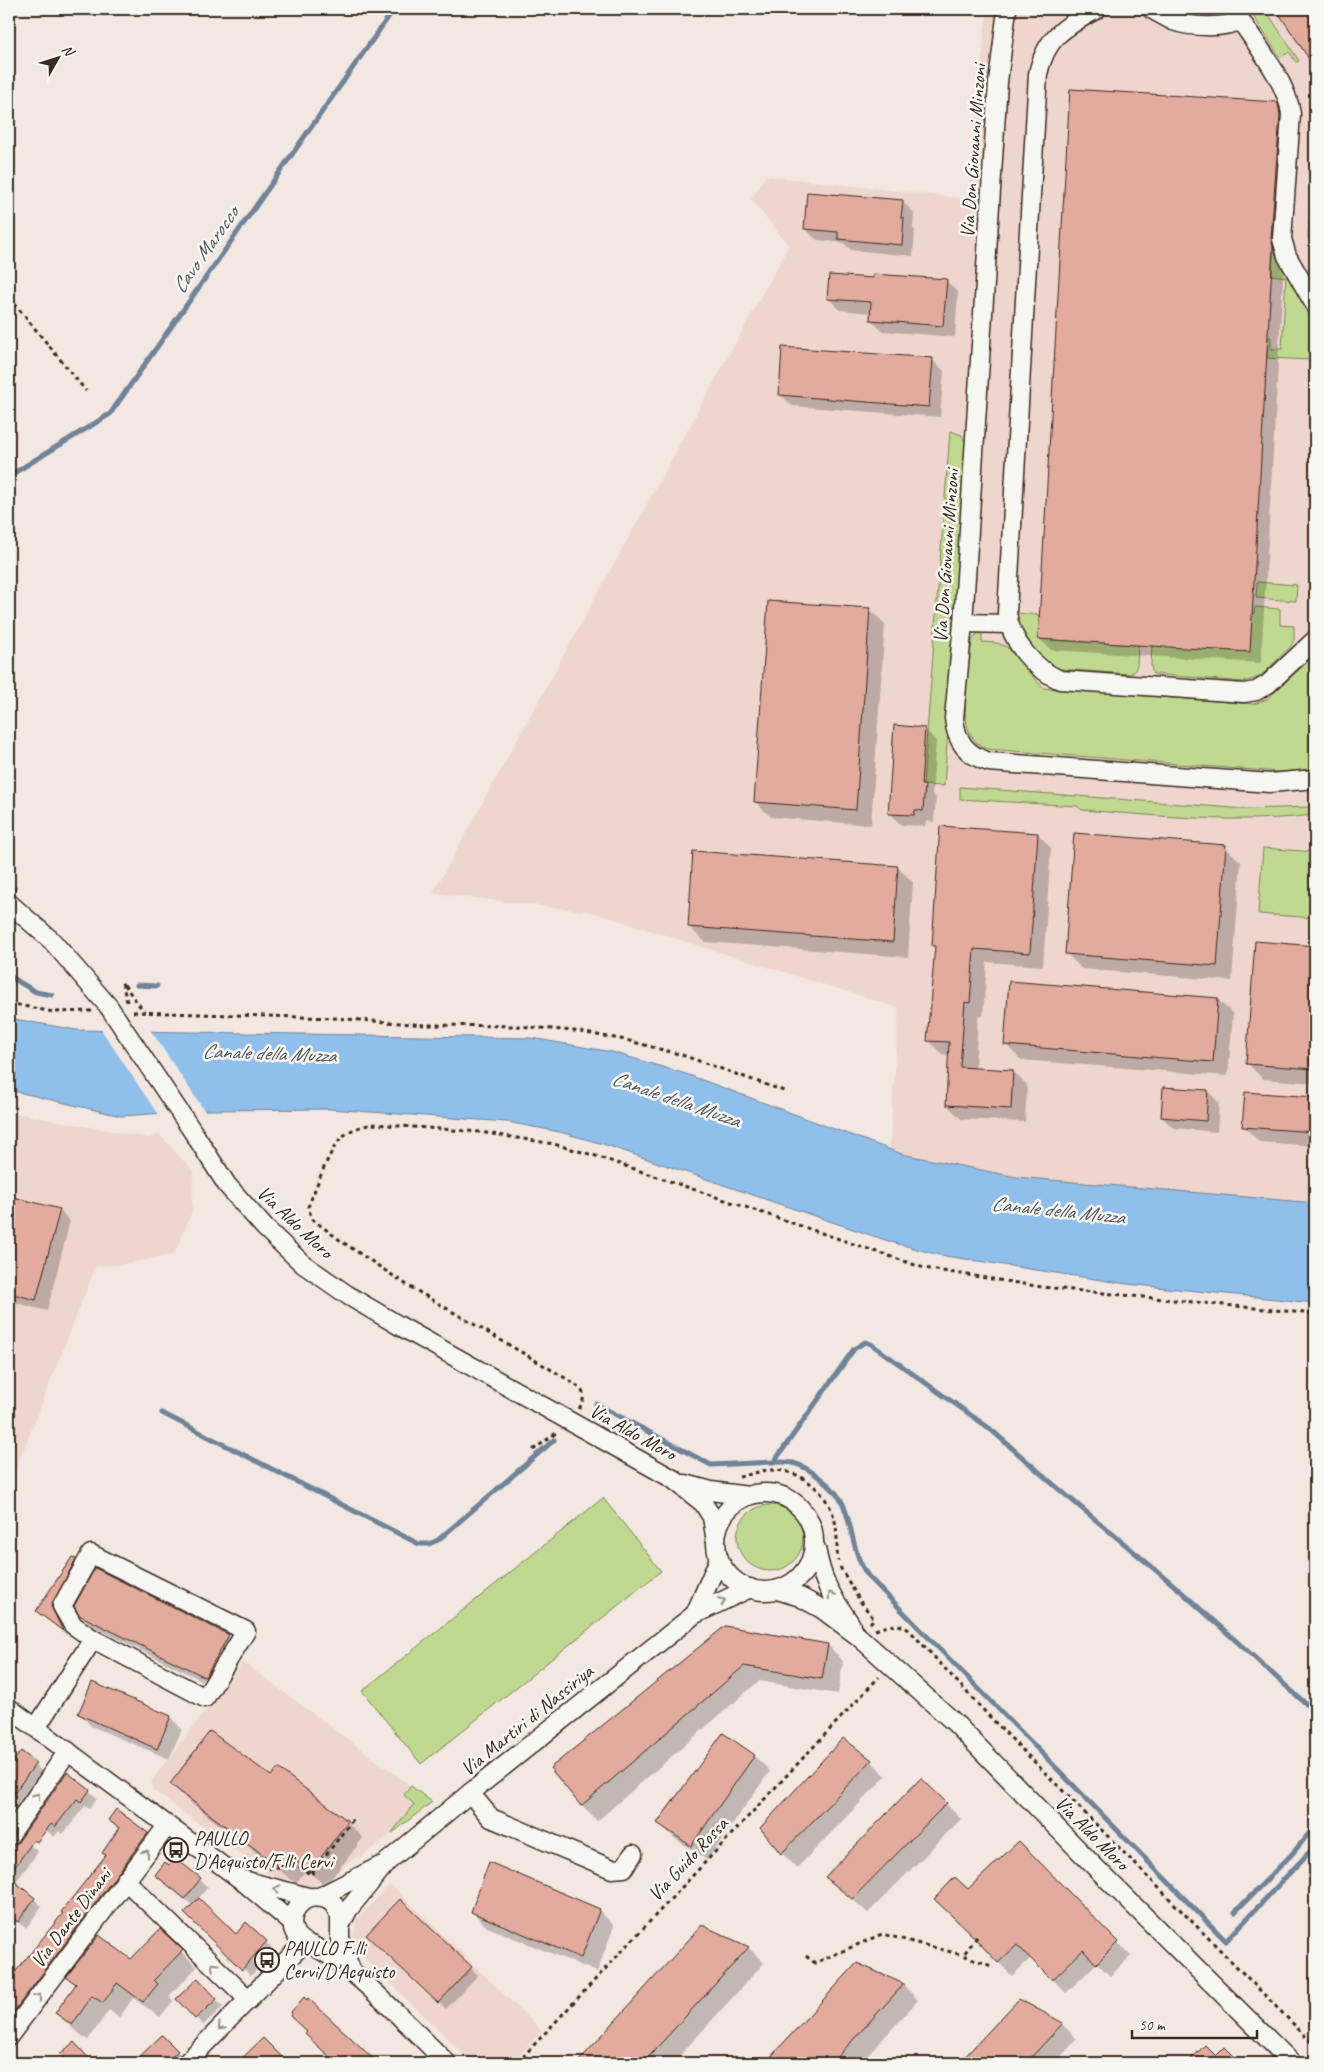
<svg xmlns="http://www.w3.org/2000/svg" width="1324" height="2072" font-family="Caveat,sans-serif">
<rect width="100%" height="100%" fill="#f2e7e1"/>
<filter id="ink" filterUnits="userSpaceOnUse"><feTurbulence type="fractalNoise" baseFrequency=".02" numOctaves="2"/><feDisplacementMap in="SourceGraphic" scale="10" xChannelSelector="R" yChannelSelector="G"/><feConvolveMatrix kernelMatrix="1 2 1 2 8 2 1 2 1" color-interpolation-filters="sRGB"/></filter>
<g filter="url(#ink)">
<g fill="#eed5cd">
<path d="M987,9H1315V274L1313,277L1315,281V1221L888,1171L899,1008L592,912L433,893L789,246L751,199L766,176L968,199Z"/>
<path d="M9,1112L149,1138L159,1134L193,1171L192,1212L174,1254L119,1265L96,1266L9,1486Z"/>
<path d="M243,1662L411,1786L432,1802L361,1857L359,1855L332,1876L310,1887L285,1882L267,1873L204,1828L152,1789V1780Z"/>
<path d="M390,1884L542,2031L512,2063H473L356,1950L353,1938L357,1919Z"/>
</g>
<g fill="#c0d990" stroke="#7e8257">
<path d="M1249,9H1265L1299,61L1296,62L1289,52L1280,58Z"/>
<path d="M1275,221V245L1277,255L1310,310L1312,319L1310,360L1267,358L1268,337H1271V349H1282L1286,277L1272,275Z"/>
<path d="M950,431L962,435L968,449L944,786L923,785Z"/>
<path d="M1257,582L1297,585L1296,601L1256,598Z"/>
<path d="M1255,607L1280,609V625L1294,626V640L1291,646L1264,673L1257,678L1244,682L1153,674L1151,666L1152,646L1254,613Z"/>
<path d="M1017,613L1039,615L1038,639L1138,645L1137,665L1134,672L1130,674L1060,669C1040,660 1017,635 1017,613Z"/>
<path d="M978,633H982V642L997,643L1007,647L1043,688L1254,704L1267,699L1315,655V769L1279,772L987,749C980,745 973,741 970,733C959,710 969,667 972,641Z"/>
<path d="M960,787L1246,809L1315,807V815C1237,824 1159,816 1082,810L1077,806L960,799Z"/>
<path d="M1263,848L1315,852V918L1258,914Z"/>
<path d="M603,1498L661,1571L421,1764L362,1691Z"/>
<circle cx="770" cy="1538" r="33"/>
<path d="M411,1786L432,1802L391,1834L414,1804L404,1795Z"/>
</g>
<path fill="#91bfeb" stroke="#6f8399" d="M9,1018L76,1030L531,1038L612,1052L686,1074L902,1154L1016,1177L1315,1203V1303L1127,1284L939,1255L891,1242L603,1144L560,1132L507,1122L330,1109L208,1110L121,1116L9,1090Z"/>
<path fill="#f2e7e1" d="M100,1028H149L206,1113L159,1116Z"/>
<g fill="#0003">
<path d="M1278,9H1315V66Z"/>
<path d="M1277,103L1288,115L1284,260L1261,663L1051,650L1039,638Z"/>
<path d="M1315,144V251L1307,238Z"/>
<path d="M902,201L914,213L913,228L915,231L913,256L851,250L844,243L817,240L805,229Z"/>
<path d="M874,280L946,281L958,292L955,337L882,331L871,320V313L840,310L829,299Z"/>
<path d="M932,360L944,371L940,417L792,406L780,394Z"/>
<path d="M869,609L885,624L871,825L771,817L755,802Z"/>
<path d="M925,729L936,741L932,794L936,798L934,822L926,821L925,826L901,825L890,813Z"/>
<path d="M1038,834L1051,848L1043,966L987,962L983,1016H978L975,1069L1013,1071L1027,1085L1025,1122L961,1119L947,1105L950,1055L942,1054L928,1040L936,948L933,946Z"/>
<path d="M1225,847L1241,862L1232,981L1082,969L1066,953Z"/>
<path d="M897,867L913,882L908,957L705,942L689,927Z"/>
<path d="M1256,943L1315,947V1083L1263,1079L1247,1063Z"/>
<path d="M1217,999L1233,1014L1228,1076L1021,1060L1006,1045Z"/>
<path d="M1208,1091L1219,1103L1217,1132L1173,1128L1162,1117Z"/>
<path d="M1246,1093L1315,1098V1146L1259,1142L1244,1126Z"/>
<path d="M9,1197L59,1210L70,1221L47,1311L9,1301Z"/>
<path d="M75,1560L83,1567L58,1614L68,1636L38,1611Z"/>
<path d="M80,1614L228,1636L239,1647L217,1688L92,1626Z"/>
<path d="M726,1627L828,1645L843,1661L838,1694L759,1681L597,1821L582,1805L551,1768Z"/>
<path d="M92,1684L170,1717L182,1729L169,1759L91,1726L80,1714Z"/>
<path d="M843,1739L871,1761L886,1776L797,1868L782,1853Z"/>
<path d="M21,1753L51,1779L24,1815L9,1802V1769Z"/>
<path d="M754,1756L770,1771L707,1860L674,1838L659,1823Z"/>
<path d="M278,1769L347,1822L363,1838L326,1886L306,1870L296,1883L187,1800L171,1784L271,1778Z"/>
<path d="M921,1779L961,1819L868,1913L827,1877Z"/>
<path d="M89,1791L97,1798L89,1809L85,1806L63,1834L59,1831L54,1837L35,1820Z"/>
<path d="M117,1811L147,1834L158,1845L9,2046V1988L107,1856L120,1830L110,1820Z"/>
<path d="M22,1838L38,1852L15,1883L42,1906L26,1928L9,1917V1846L14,1847Z"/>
<path d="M1019,1843L1131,1956L1110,1976L1097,1963L1066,1993L1031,1958L1012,1976L998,1962L968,1891Z"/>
<path d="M175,1860L208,1887L198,1899L236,1936L246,1924L274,1950L251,1976L186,1913L193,1906L156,1875L169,1867Z"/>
<path d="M400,1900L478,1975L446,2009L368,1935Z"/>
<path d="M599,1910L614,1926L597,1972L487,1927L472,1911Z"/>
<path d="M703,1926L749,1948L764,1963L673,2063H579Z"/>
<path d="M160,1931L197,1967L169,1996L173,2001L160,2017L133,1998L119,2018L109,2010L88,2040L73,2029L57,2013L76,1985L68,1977L131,1961Z"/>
<path d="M857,1965L903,1985L918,2000L861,2063H766Z"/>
<path d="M198,1980L223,2007L203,2025L178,1999Z"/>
<path d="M1019,2000L1062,2024L1077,2039L1055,2063H961Z"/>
<path d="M162,2037L189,2063H135Z"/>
<path d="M1205,2047L1216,2058L1236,2060L1239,2057L1245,2063H1189Z"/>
<path d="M81,2051L92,2063H62L66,2059Z"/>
</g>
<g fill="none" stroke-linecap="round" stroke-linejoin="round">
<g stroke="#6f8399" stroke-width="5">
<path d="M9,476L110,414L394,9"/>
<path d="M9,976L36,992L52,995"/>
<path d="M137,985L157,986"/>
<path d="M596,1404L711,1465L774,1462L854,1349L865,1342L871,1344L989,1428L1054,1485L1176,1587L1315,1712"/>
<path d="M162,1413L419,1544H429L438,1540L554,1440"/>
<path d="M774,1462C780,1462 787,1462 793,1463C809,1467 836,1488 843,1504C853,1527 852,1553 868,1576L1226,1941L1315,1846"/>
<path d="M1235,1912L1292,1854L1315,1826"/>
</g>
</g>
<g fill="#e3aa9e" stroke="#3b2a1e">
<path d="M1276,9H1311L1315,15V68Z"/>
<path d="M1070,89L1277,102L1278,104L1280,115L1271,238L1273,247L1250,652L1038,639Z"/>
<path d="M807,192L903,200L901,218H904L902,245L838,239V232L804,229Z"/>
<path d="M873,274L947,279L943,326L870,320L871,302L827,299L829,275L873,278Z"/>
<path d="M782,347L933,358L929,407L779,395Z"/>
<path d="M768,601L870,608L856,810L754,802Z"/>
<path d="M894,725L925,728L921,785H925L923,811L915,810L914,815L888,814Z"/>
<path d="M940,826L1038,833L1030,953L974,949L970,1003L965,1002L960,1067L1013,1070L1011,1109L946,1105L949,1042L927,1041L935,946H932Z"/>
<path d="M1074,833L1226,845L1217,966L1065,954Z"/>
<path d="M693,851L898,866L893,942L688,927Z"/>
<path d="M1255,941L1315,946V1069L1246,1064Z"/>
<path d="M1009,981L1218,998L1213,1062L1004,1045Z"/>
<path d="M1163,1087L1208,1090L1206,1121L1161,1117Z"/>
<path d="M1245,1092L1315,1097V1132L1242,1127Z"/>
<path d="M9,1196L60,1209L36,1300L9,1293Z"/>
<path d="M72,1557L76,1559L51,1606L63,1631L36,1611Z"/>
<path d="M95,1568L229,1635L205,1677L79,1615L74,1606Z"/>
<path d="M725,1626L828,1644L822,1679L744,1666L581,1806L550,1768Z"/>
<path d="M92,1682L171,1716L157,1749L78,1714Z"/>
<path d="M210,1731L271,1776L278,1768L348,1821L310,1872L290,1856L280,1868L170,1784Z"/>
<path d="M723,1733L755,1755L691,1846L657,1823Z"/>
<path d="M843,1738L872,1760L781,1854L760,1828Z"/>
<path d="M21,1751L36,1763L9,1800V1767Z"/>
<path d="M67,1772L90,1790L81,1802L77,1799L55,1827L51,1824L37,1842L34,1840L9,1875V1852L18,1842Z"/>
<path d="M921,1778L947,1803L852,1899L825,1877Z"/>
<path d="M116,1809L148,1833L9,2018V1966L16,1971L63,1913L61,1912L106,1855L102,1853L119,1828L108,1820Z"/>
<path d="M1019,1841L1118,1942L1096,1964L1083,1950L1052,1980L1017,1945L998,1963L969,1932L934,1899L955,1877L968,1889Z"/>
<path d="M175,1858L201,1878L185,1899L155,1875L165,1862L169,1865Z"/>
<path d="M489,1862L600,1909L581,1958L471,1912Z"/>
<path d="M9,1877L35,1898L18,1922L9,1915Z"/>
<path d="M199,1898L236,1934L246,1922L267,1941L242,1970L184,1913Z"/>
<path d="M400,1899L472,1967L438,2003L366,1935Z"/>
<path d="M702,1925L749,1947L643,2063H577Z"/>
<path d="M160,1929L183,1950L154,1980L158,1984L143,2002L117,1983L103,2003L92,1996L72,2025L55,2013L76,1984L66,1977L99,1935L131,1959Z"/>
<path d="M857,1963L904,1984L832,2063H765Z"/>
<path d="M198,1978L217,1999L195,2019L176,1999Z"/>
<path d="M304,1997L307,2000L308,1998L378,2063H336L305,2034L307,2032L290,2016L292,2013L291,2012Z"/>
<path d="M1019,1999L1063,2023L1026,2063H959Z"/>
<path d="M162,2035L178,2051L165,2063H133Z"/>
<path d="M263,2038L288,2063H237Z"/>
<path d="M74,2042L93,2063H68L60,2054Z"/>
<path d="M1205,2045L1216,2056L1225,2047L1241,2063H1187Z"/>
</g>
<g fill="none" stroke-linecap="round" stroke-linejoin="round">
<defs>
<g id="minor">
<path d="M1007,9L998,82L963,623L954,718C956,742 967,755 989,762L1270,783L1315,779"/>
<path d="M1097,9C1065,27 1046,36 1038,74L1007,613C1011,642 1034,669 1060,680L1244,693L1256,691L1268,684L1315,640"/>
<path d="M1151,9C1158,13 1165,17 1173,21C1189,27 1225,29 1240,20"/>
<path d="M1233,9C1251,38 1287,80 1291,114L1282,239L1287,256L1315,305"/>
<path d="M963,623L1008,624"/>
<path d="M9,903L52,941L109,1007"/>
<path d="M195,1135L227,1185L265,1228L303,1264L349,1296L398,1325L673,1479L703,1503L712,1517L716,1542"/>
<path d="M685,1484L711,1491L748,1496"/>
<circle cx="765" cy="1542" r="49"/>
<path d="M816,1548C822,1583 832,1596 851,1625"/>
<path d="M91,1554L246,1631L205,1698L93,1639L73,1625L62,1606Z"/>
<path d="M777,1590L800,1597L822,1609L858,1636L955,1723L1097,1869L1292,2063"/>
<path d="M695,1614L719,1559"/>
<path d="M9,1708L240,1879L292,1923"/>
<path d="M36,1728L93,1639"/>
<path d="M470,1793L491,1818L612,1869L624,1868L633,1854"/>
<path d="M9,1836L68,1751"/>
<path d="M125,1880L249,2000"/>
<path d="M243,1880L308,1897L324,1898L333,1903L340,1916V1941L352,1972"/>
<path d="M314,1897C297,1900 286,1919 296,1935C301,1942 307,1943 315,1947C327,1953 342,1964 353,1973C386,2001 416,2033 447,2063"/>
<path d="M319,1897L380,1866"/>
<path d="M341,1924L348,1910L387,1862L470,1793L695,1614L750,1588"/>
<path d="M9,2036L167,1826"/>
<path d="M186,2063L289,1958L300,1947L302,1941"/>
</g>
</defs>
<use href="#minor" stroke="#3b2a1e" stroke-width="21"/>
<g stroke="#3b2a1e" stroke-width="3" stroke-dasharray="4 4" stroke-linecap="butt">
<path d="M9,297L86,391"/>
<path d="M9,882L16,888"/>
<path d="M127,1002L122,982L145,1013"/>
<path d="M9,1003L53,1012L92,1011"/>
<path d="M133,1012L334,1018L426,1025L518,1026L574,1031L626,1040L682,1055L784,1091"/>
<path d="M579,1409C589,1391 581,1389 567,1379L407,1285L341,1241L312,1219L308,1207C316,1188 326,1159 337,1143C345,1131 360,1126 374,1124L480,1132L554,1144L596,1156L924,1268L1042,1287L1315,1314"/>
<path d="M533,1450L556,1433"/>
<path d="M739,1477C749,1475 759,1471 769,1470C802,1468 832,1495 836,1527C838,1538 836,1550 838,1561"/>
<path d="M840,1567L860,1601L874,1619L868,1625"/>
<path d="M875,1630C888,1626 899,1621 910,1631L989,1716L1315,2046"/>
<path d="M269,1869L275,1866L281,1870L289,1859L311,1875L354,1818"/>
<path d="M977,1937L963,1955L994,1967"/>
<path d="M806,1956L815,1963L882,1934L963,1955"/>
<path d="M517,2063L879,1677"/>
</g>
<use href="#minor" stroke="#f6f6f2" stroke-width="18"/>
<defs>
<path id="minor-bridge" d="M109,1007L195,1135"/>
</defs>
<use href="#minor-bridge" stroke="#3b2a1e" stroke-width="21" stroke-linecap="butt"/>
<use href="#minor-bridge" stroke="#f6f6f2" stroke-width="18"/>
</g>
<defs><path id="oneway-chevron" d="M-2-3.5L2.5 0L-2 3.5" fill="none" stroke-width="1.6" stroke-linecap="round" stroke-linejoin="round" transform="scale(1.25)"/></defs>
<g stroke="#989088">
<use href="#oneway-chevron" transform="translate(831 1595) rotate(-123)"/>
<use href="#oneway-chevron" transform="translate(722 1601) rotate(-25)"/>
<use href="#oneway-chevron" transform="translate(37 1796) rotate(-55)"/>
<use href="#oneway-chevron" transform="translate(146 1853) rotate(-53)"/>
<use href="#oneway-chevron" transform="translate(277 1889) rotate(-167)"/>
<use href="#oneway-chevron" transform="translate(214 1966) rotate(-136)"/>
<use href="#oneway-chevron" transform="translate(38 1997) rotate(-53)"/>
<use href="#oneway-chevron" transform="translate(221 2027) rotate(134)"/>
</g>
</g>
<defs>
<symbol id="bus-ring" viewBox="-11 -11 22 22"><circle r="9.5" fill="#f6f6f2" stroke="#3b2a1e" stroke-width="1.5"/><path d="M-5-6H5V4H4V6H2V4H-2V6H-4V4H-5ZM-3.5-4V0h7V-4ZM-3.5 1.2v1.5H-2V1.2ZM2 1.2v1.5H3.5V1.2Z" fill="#3b2a1e"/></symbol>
</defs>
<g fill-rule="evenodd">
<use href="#bus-ring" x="162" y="1836" width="28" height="28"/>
<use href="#bus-ring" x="253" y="1946" width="28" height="28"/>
</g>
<g text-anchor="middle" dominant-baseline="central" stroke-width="5" stroke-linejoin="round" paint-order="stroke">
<g font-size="20" fill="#3b2a1e" stroke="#f6f6f2">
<text transform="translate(973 151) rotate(-86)">Via Don Giovanni Minzoni</text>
<text transform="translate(946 556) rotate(-86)">Via Don Giovanni Minzoni</text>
<text transform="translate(295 1222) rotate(43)">Via Aldo Moro</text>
<text transform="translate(633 1432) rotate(29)">Via Aldo Moro</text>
<text transform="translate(527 1720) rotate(-39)">Via Martiri di Nassiriya</text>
<text transform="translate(1092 1833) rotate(45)">Via Aldo Moro</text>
<text transform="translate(688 1859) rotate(-47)">Via Guido Rossa</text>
<text transform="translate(71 1918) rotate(-53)">Via Dante Dinani</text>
</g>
<g font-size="20" fill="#3b2a1e" stroke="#f6f6f2" text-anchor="start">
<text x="194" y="1838">PAULLO<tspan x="194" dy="23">D'Acquisto/F.lli Cervi</tspan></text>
<text x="284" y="1948">PAULLO F.lli<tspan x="284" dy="23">Cervi/D'Acquisto</tspan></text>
</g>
<g font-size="21" font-style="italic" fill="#55575c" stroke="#f6f6f2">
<text transform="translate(205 250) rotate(-55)">Cavo Marocco</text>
<text transform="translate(269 1053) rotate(2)">Canale della Muzza</text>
<text transform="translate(676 1099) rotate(19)">Canale della Muzza</text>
<text transform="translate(1058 1210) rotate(6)">Canale della Muzza</text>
</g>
</g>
<rect width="1324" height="2072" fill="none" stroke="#f6f6f2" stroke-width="30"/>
<rect x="15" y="15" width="1294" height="2042" fill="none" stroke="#3b2a1e" stroke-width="2" filter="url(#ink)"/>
<g transform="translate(58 58) rotate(51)" stroke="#f6f6f2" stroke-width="4" paint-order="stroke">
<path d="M0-4L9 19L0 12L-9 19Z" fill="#3b2a1e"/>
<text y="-8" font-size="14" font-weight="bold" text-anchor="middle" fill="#3b2a1e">N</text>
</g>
<path d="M1132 2030v8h125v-8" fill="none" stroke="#3b2a1e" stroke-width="2.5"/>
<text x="1139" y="2030" font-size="15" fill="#3b2a1e" stroke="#f6f6f2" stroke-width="4" paint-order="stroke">50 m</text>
</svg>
